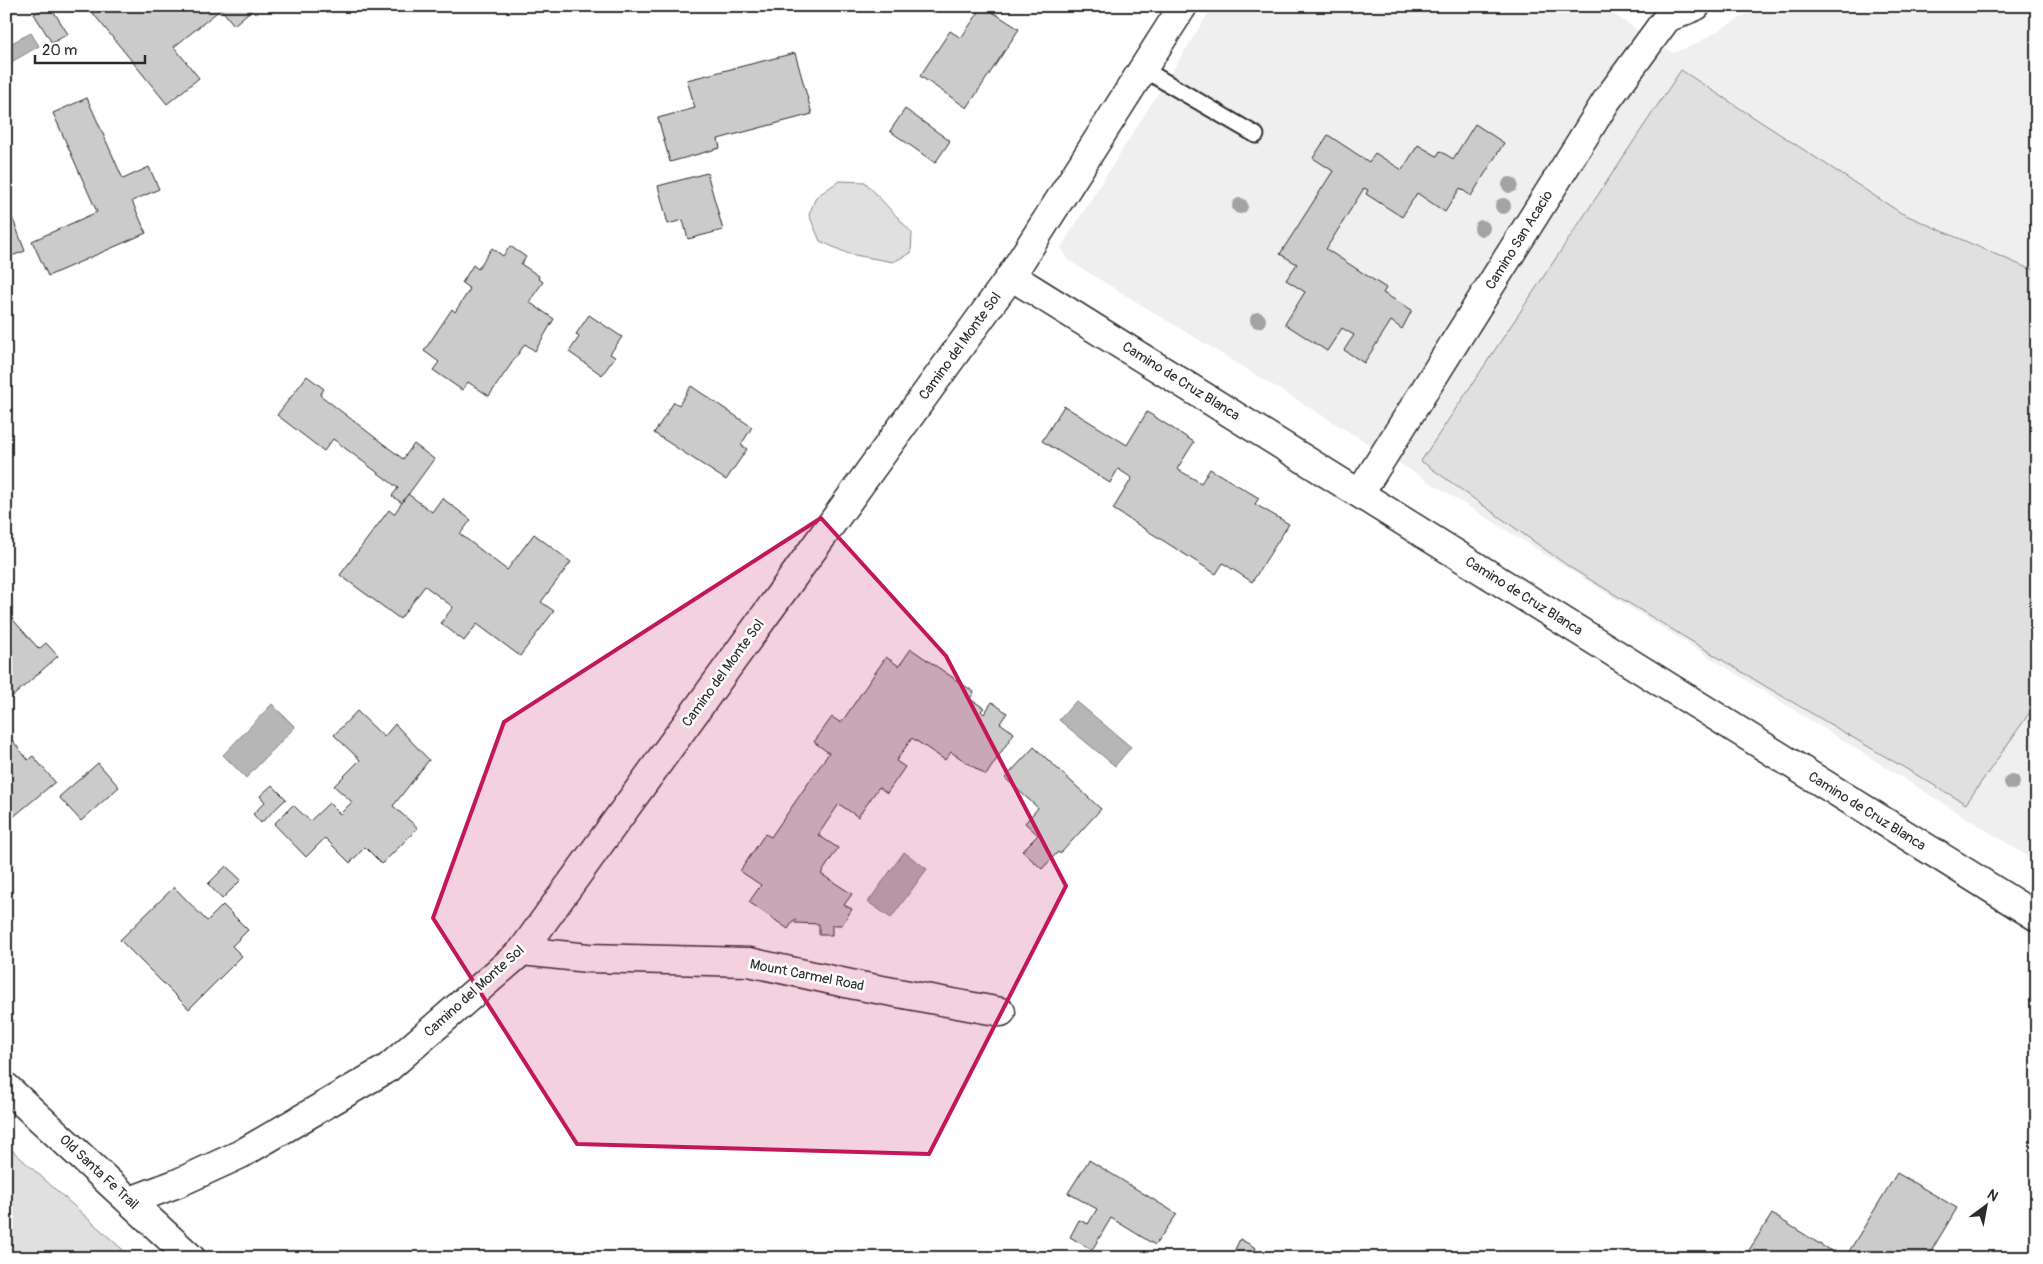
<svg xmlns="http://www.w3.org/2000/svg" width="2043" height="1264" font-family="Pangolin,sans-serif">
<rect width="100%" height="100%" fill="#fff"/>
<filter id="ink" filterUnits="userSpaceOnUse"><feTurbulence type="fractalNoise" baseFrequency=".02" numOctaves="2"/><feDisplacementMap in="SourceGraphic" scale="10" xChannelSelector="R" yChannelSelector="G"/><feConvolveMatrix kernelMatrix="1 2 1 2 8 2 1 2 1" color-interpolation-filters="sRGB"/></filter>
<g filter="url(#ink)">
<path fill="#efefef" d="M1213,6H1601L1673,53L1694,45L1760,6H2037V862L1359,438L1068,260L1061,247Z"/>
<g fill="#e0e0e0" stroke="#868686">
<path d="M1681,70L1901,213L2027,268L2037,269V702L1966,804L1765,686L1571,568L1421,461Z"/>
<path d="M839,181L865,182L912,233L911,253L893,262L849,254L820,241L809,215L816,197Z"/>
<path d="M6,1145L132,1258H6Z"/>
</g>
<g fill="#b6b6b6" stroke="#7e7e7e">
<path d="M31,33L39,46L6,65V46Z"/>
<path d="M1076,701L1131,747L1115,766L1059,720Z"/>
<path d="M272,704L295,727L246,778L223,755Z"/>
<path d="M904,852L927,869L891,918L868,902Z"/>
</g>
<g fill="#cbcbcb" stroke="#2b2b2b">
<path d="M47,6H50L68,34L52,43L34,14Z"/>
<path d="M87,6H256L234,25L221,9L174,47L199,78L167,104Z"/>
<path d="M983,6L1019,29L967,108L920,76L950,31L961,38Z"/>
<path d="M795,53L812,114L718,139L720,148L670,162L658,118L695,108L687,80Z"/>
<path d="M87,98L123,179L149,167L159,189L132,201L146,233L48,276L32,241L97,212L53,113Z"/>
<path d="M905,109L950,141L935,163L890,131Z"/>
<path d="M1475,124L1504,143L1471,196L1460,188L1445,212L1417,193L1402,217L1366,194L1368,190L1364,188L1326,249L1386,288L1383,293L1412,310L1402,329L1391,321L1364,363L1344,350L1354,335L1342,328L1327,351L1285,324L1305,292L1286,280L1297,264L1280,254L1333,171L1313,158L1328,135L1369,162L1375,153L1402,170L1418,145L1437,156L1440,151L1453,159Z"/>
<path d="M707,173L723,230L688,239L683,220L668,224L658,186Z"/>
<path d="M9,209L25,251L6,258V210Z"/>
<path d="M510,246L526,257L521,264L539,276L538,278L543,282L529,302L554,319L535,351L525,344L489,396L468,382L462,390L433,370L439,362L424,351L452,309L455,312L470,289L462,283L473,265L478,269L492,248L503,256Z"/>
<path d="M589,315L622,337L610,354L615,357L602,375L569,352L579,337L576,334Z"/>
<path d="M307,376L324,389L320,395L403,459L414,444L434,459L402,503L392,496L398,488L333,439L324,451L277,415Z"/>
<path d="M691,386L752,427L741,445L747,449L726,480L654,433L674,402L679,405Z"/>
<path d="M1064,406L1127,445L1147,412L1194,442L1177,469L1201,483L1210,469L1259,498L1255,504L1289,524L1252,582L1223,563L1216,574L1113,509L1132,478L1118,469L1110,483L1042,441Z"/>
<path d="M408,494L432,512L442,498L471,520L460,534L507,570L534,534L571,562L541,602L554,611L520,656L477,624L464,641L441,623L453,607L425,586L400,619L340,575L389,510L394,514Z"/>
<path d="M6,612L39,649L46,643L58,656L12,697L6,690Z"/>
<path d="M911,649L974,692L970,699L984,708L981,711L984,714L992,702L1007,713L1000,723L1014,733L986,775L951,752L945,760L912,738L896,761L905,767L887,793L879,787L858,817L839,804L818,835L838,848L821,874L852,894L844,905L852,909L842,925H832V935H819V924L795,923V919L788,929L749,902L761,885L740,871L765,834L771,837L829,753L814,742L832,717L841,723L886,657L899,666Z"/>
<path d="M357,711L384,737L395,724L429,760L393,806L418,828L382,864L365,847L350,863L325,838L306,857L274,824L293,805L310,821L329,803L340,814L352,802L334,786L360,760L334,735Z"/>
<path d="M8,735L28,760L33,756L55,782L6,823V736Z"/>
<path d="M1034,747L1101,809L1060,854L1058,852L1042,869L1022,851L1038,835L1025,823L1038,808L1005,778Z"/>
<path d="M98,763L119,787L81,821L59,797Z"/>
<path d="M272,785L286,799L261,823L253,814L265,802L260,796Z"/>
<path d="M226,866L241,880L222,899L208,884Z"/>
<path d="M174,887L207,921L223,905L248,930L232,946L242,956L189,1009L120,940Z"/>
<path d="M1089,1160L1177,1214L1155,1245L1111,1218L1092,1250L1070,1237L1079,1220L1088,1224L1097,1209L1068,1193Z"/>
<path d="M1897,1173L1957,1208L1927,1258H1845Z"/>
<path d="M1772,1214L1842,1258H1744Z"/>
<path d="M1240,1239L1256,1248L1252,1258H1231Z"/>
</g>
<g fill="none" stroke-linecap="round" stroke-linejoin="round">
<defs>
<path id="lane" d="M1143,69L1256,135"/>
<g id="street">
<path d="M1011,276L2037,917"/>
<path d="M1360,493L1607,100L1667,18L1696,6"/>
<path d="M522,951L588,958L749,962L855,985L1001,1012"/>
</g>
<g id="secondary">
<path d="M6,1087L191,1258"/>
<path d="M130,1201L178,1183L241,1154L388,1068L522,951L1011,276L1183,6"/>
</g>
</defs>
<use href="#lane" stroke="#2b2b2b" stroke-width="19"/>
<use href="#street" stroke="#2b2b2b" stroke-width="31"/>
<use href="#secondary" stroke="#2b2b2b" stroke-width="31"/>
<use href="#lane" stroke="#fff" stroke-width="15"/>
<use href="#street" stroke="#fff" stroke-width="28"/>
<use href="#secondary" stroke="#fff" stroke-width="28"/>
</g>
<g fill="#a3a3a3">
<circle cx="1510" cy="185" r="8"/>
<circle cx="1240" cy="206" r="8"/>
<circle cx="1503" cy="206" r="8"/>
<circle cx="1482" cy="228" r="8"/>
<circle cx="1258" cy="320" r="8"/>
<circle cx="2012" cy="782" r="8"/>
</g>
</g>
<path fill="#c2185b" fill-opacity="0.2" stroke="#c2185b" stroke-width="4" stroke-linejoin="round" d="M821,518L946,656L1066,886L929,1154L577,1144L433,918L504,722Z"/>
<g text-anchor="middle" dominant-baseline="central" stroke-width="5" stroke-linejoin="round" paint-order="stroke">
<g font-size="14" fill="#2b2b2b" stroke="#fff">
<text transform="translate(1519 240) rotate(-58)">Camino San Acacio</text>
<text transform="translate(960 346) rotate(-54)">Camino del Monte Sol</text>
<text transform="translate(1181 381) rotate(32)">Camino de Cruz Blanca</text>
<text transform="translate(1524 596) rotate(32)">Camino de Cruz Blanca</text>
<text transform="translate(723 673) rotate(-54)">Camino del Monte Sol</text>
<text transform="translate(1867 811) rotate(32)">Camino de Cruz Blanca</text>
<text transform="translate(807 975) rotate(11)">Mount Carmel Road</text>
<text transform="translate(474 991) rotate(-42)">Camino del Monte Sol</text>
<text transform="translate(99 1172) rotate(43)">Old Santa Fe Trail</text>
</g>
</g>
<rect width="2043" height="1264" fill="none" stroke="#fff" stroke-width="25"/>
<rect x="12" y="12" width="2018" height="1239" fill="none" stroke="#2b2b2b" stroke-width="2" filter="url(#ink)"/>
<g transform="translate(1986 1206) rotate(32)" stroke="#ffffff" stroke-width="4" paint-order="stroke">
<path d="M0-4L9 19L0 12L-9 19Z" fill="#2b2b2b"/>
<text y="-8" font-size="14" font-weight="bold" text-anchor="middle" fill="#2b2b2b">N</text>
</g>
<path d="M35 55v8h110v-8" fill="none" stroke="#2b2b2b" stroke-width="2.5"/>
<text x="42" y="55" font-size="15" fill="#2b2b2b" stroke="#ffffff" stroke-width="4" paint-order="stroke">20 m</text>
</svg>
